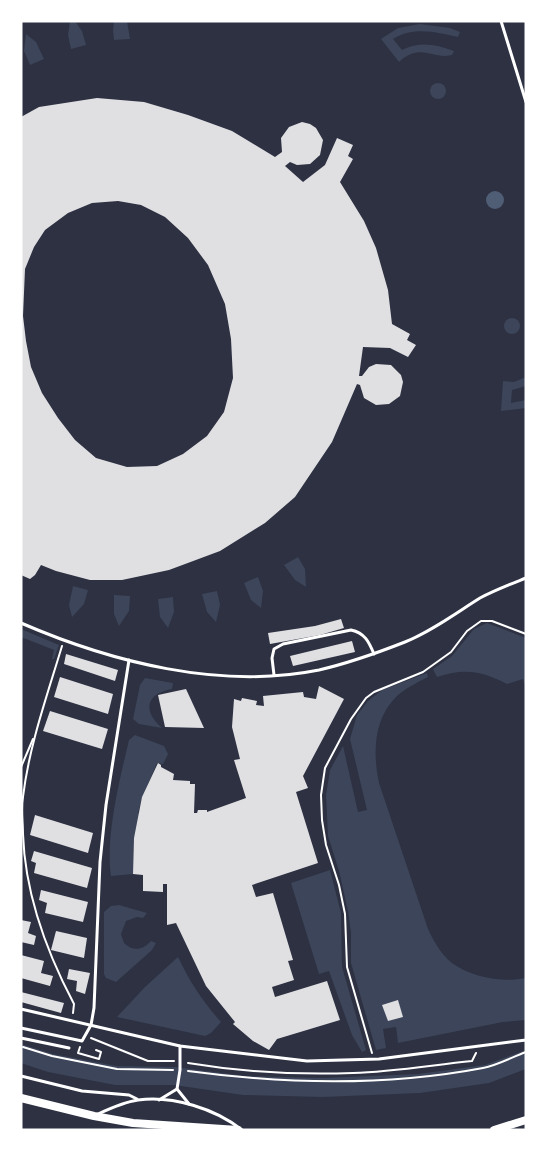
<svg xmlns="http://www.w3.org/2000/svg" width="547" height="1151" font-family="'Libre Baskerville',serif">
<rect width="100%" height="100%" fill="#2d3142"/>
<g fill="#3c4559">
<path d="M70,21H75L82,31L86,45L71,49L68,35Z"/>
<path d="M114,21H127L130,39L114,40L113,30Z"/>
<path d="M420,24L450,28L460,32L458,37C436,32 413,26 393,39L402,50C419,41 436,44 454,51L452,55C432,60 421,42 399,62L381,39L398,28Z"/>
<path d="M26,34L36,42L44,59L30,65L24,51Z"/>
<circle cx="438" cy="91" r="8"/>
<circle cx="512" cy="326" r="8"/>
<path d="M526,377V386L512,390L511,403L526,400V408L501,411L503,381L514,382Z"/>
<path d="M298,557L305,569L306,587L295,580L284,565Z"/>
<path d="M258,577L263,591L261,608L251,600L244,583Z"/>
<path d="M73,586L88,590L84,604L72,617L69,605Z"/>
<path d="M217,591L220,605L216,622L207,612L202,594Z"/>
<path d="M114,595L130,596L129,611L119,626L114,614Z"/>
<path d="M173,597L174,612L168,628L160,617L158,599Z"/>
<path d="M487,623L526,638V688L523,679L507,684C481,671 465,668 437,677L433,669L452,656L474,629Z"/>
<path d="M21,629L59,645L54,659H52L54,650L21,637Z"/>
<path d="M427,673L428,677C418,682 404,689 396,697C373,720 373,754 379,783L428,929C434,942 441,954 452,963C471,977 503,983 525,978L526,1020L503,1022L398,1043L396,1027L383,1029L386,1048L376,1050L351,963V933L348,911L339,871L328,836L326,795L330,770L343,746L358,812L367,810L350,739L357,715L368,701L382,690Z"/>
<path d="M145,678L173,683L172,689C145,694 143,711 162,728L139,724L133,719L140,685Z"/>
<path d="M135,735L164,746L168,754L163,764L157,763L142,798L138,813L140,814L134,838L133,874L111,876C105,837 120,778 129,740Z"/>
<path d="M330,870L341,913L342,967L366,1050L362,1052L352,1035L329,971L319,974L291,883Z"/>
<path d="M119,905L147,913L143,918L137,917L126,921L121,934L124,943C133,952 143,950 151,941L156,943L152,950L116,982L106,978L104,974V912L111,906Z"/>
<path d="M178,957C190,982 203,1002 221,1022L211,1033L205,1036L117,1017L145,987Z"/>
<path d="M21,1044L53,1054L117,1066L175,1067L245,1076L323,1078L418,1074L485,1065L526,1050V1069L489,1083L420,1093L323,1097L243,1095L174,1085H115L48,1072L21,1063Z"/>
</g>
<circle fill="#4f5d75" cx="495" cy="200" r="9"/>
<g fill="#e0e0e3" fill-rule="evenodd">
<path d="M97,98L144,102L188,115L232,131L275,157L282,152L281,138L289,127L302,122L310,124L316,128L323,140L320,155L310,164L297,165L290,162L285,166L303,182L325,165L337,138L353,145L348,156L353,159L340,182L364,221L376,248L388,290L392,324L410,334L407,340L416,345L408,357L390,348L363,347L359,376H362L369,367L376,364L391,365L401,375L403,382L400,396L389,404L376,405L364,398L360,385L357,384L332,442L295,497L265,523L220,551L169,570L122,580H90L56,571L41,565L35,575L30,579L21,575V117L39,107ZM118,201L141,205L165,217L188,238L208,265L225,304L231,339L233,378L224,412L207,436L183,454L157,466L127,467L96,458L75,440L58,418L42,393L31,367L26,341L23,316L25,269L34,247L45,230L68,213L92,203Z"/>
<path d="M341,619L344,628L320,635L270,644L268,633L315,626Z"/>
<path d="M352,641L355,652L293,666L290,656Z"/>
<path d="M66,654L118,670L115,681L64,664Z"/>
<path d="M60,677L113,694L108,714L54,697Z"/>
<path d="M319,686L344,699L303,776L308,788L296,792L318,863L252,885L256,897L273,893L293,960L288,961L294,980L272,987L275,997L327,981L340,1020L277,1039L269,1050L253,1041L233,1024L235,1022L206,986L176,923L167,925V884H163V892L143,891V875L133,874L134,838L142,797L158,763L161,765V767L174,774L173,780L190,781V784H195L194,813H197L198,810H207V812L246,798L234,760L240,759L232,727L234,699L241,701L242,698L257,701L256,705L264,706L263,696L303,692L304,697L316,699Z"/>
<path d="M186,689L204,728L165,727L158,695Z"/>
<path d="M50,711L108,729L102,749L43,731Z"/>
<path d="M35,815L93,833L88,853L30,835Z"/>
<path d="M34,851L92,868L87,888L34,873L36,863L31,861Z"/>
<path d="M41,890L88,902L83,922L45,913L47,903L39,900Z"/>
<path d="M21,920L31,922L28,933L36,936L34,945L21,942Z"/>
<path d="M56,931L87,938L84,958L51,950Z"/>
<path d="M21,955L44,961L41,973L53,976L50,986L21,978Z"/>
<path d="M69,969L90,973L85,994L76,991L77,981L67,979Z"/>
<path d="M21,992L64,1003L61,1013L21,1002Z"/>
<path d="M398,1000L403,1017L388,1021L382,1005Z"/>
</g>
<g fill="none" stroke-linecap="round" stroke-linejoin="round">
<g stroke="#fff" stroke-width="2">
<path d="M62,646C47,696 29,746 23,797C21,809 23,822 23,834C25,894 46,951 74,1004L73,1013"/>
<path d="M21,767L33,739"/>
<path d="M91,1038L148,1061H174"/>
<path d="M23,1047L52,1056L117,1069L173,1070"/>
<path d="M80,1047L78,1053L99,1059L101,1052L96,1050"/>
<path d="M372,1053L347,967L345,914L339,885L326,845L322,820L321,795L325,768L351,719L366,698L374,692L423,672L451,652L467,631L481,621H492L526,634"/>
<path d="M188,1063C242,1072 298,1075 353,1073C393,1072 432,1065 472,1061L476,1053"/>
<path d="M188,1071C284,1084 388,1086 483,1068C498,1065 512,1057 526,1052"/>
</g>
<g stroke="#fff" stroke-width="3">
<path d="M501,21L526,102"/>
<path d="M21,623C111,662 220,690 319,670C349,663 377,653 405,642C432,631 456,613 480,598C495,590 511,584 526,578"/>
<path d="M274,675L272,658L274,649L283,644L351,630C365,633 369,642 374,654"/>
<path d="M21,1009L180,1046L307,1061L379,1059L526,1040"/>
<path d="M21,1028L82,1041L91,1025L94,1008L100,862L106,805L129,660"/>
<path d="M21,1038L69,1048"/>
<path d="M21,1076L82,1091L129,1095L137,1099"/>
<path d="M177,1089L189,1104"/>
<path d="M159,1100L177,1089L180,1070V1046"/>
<path d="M98,1114C111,1108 124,1102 138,1100C172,1095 216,1109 242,1130"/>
</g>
<g stroke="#fff" stroke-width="8">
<path d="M21,1098L94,1116L133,1123L238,1130"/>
<path d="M494,1130L526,1120"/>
</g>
</g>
<rect width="547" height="1151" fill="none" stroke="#ffffff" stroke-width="45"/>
</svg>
